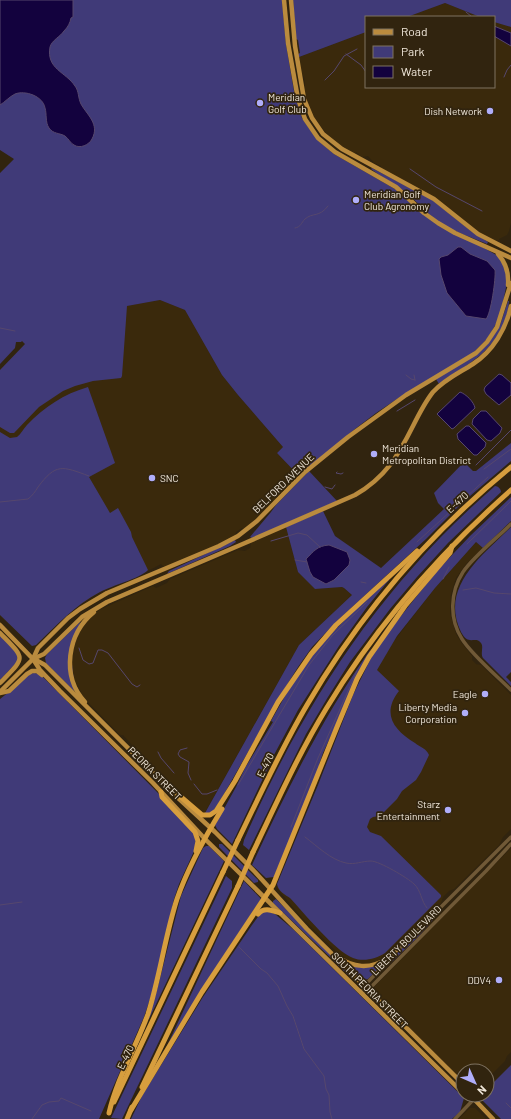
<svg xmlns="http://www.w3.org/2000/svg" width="511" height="1119" font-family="Barlow,sans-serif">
<rect width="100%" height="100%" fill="#31240f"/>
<g fill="#3a290c">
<path d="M445,3L480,17H407Z"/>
<path d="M494,22L511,27V223L509,231L507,235L499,239V240L494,241L482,235L433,196L381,168V166L374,163L368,156L362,157L356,152L355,154L340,145L326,133L314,118L307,102L304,87L305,83L304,77L302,74L299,57L366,32V87H494Z"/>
<path d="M160,300L185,310L222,375L238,395L283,447L277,453L299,476L255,520L244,529L242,528L236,532L235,535L219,544L166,566H163L161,564L146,572L96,594L69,613L35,646H32L0,615V370L51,319Z"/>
<path d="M286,527L298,572L315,589L342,587L352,595L299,645L204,814L198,811L164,780L133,748L132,745L123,735H121L119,734L84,698L74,679L71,664L73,648L80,630L92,616L99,610L153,586L156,588L167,583L170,579L238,550L245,551L250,548L251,543Z"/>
<path d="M476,542L483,548L466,564L456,578L451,594L450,613L456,634L461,642L472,656V660L476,664L481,665L511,695V829L503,837L499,845L454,889L449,891L443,897L441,903L392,953L384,959L368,964L352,963L341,956L302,918L276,887H284L359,701L391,645L435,588Z"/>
<path d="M511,848V1052L507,1056L505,1061L487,1079V1071H463V1081L377,995L378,994L375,992L374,987Z"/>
<path d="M470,1108H475L486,1119H459Z"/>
</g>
<g fill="#403a78">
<path d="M0,0H282L286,44L295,97L302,118L313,134L322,144L334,154L395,189L418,210L498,256L506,270L507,282L502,308L496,324L487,339L473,353L397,399L376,413L355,429L299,476L277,453L283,447L238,395L222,375L185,310L160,300L127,306L122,376L121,378L93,381L75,386L63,391L39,407L14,433H10L0,427V370L25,344L22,341L21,342H16L15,348L0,364V173L14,159L0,150Z"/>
<path d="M293,0H511V27L494,22V17H480L445,3L407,17H366V32L299,57L298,54L300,53L298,40L296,39Z"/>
<path d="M372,168L431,199L471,231L488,242L487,244C471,237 454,232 439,222C425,212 414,198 400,188C390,181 380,176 371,169Z"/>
<path d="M508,301H509C508,324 493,347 474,360C463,369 450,374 439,384L436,379L477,354L500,325Z"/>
<path d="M88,387L115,463L89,477L110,513L118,508L131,532L132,537L148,570C139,579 113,585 100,592C75,605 56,626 36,645L32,646L0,615V432L10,438L17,437C21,434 23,429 27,425C44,407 64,394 88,387Z"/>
<path d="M511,443V461L463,502L426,539L337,621L312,647L298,667L280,696L220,801L212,813H205L299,645L352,595L344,588L342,587L315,589L298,572L286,527L323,511L335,536L381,568L444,509L438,503L434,493L464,462L473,471H476Z"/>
<path d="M309,471L337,501L252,538L250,537L271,512L276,505Z"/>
<path d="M495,486C498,486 501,489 501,492L448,543L417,577L390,609L350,662L328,697L306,734L249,850L243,845L244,840C304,702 381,585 495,486Z"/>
<path d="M511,497V521L483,548L476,542L435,588L397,636L377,670L399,691C381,714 394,730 415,743C420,747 427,749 429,755L421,772L416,780L402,791L397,799L383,813L379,814V816L373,817L370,819L367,827L370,832L381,836L441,895V897L385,953C376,959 363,962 353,958C335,951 304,913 290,898C285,895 278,891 277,884L318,785L353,695L372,656L389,631L436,572L470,536Z"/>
<path d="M511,527V672L506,677L511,682V686L483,658C480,653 484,647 481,643C475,635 469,647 461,632C439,587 483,555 511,527Z"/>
<path d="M235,540L236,542L230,546L167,574L169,571Z"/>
<path d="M388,579L389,580L367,607L339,646L298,710L275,753L232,844L217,829L215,825L236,787L245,768L273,722L271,721C283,700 295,677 310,658C334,629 361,604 388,579Z"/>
<path d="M81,621L73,638L70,647L75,690L74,691L46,663L45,658L47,654Z"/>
<path d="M0,634L16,651L18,661L0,680Z"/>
<path d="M371,649L323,753L319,765L320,766L274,877L266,878L252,865C287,790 323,716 371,649Z"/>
<path d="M34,673L40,674L157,792L193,831L196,840L195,849L179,884L174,899L154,987L144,1017L99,1119H0V699L14,688L28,674Z"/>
<path d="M219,844H222L258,880V882L254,883L219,847Z"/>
<path d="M206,846H209L224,861L149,1019L148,1018L157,990L181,896L203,848Z"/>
<path d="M226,876L232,881V888L122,1119L111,1118Z"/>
<path d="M244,881L261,899L203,987L166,1048Z"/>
<path d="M276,899L349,973L348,975C323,950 298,927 273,903V901Z"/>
<path d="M266,911L275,914L294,930L464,1098L460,1112L452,1119H131L142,1096L203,997L252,925L260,914Z"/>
<path d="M438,912L439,913L419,936L378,975L399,951Z"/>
<path d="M346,964L355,967L383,964L368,979L364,980L361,979Z"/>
<path d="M511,1065V1119H501L483,1101L482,1095H487V1089Z"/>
</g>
<g fill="#13023e" stroke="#56476d">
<path d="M0,0H73V17L71,18C70,23 68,27 64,31C60,37 52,40 50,47C46,69 66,72 75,86C79,91 78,98 81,104C87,115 100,124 92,139C89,145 80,149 74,145C70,143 69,139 65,136C60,133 53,134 49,128C45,122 47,114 45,108C43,96 25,90 15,94C9,97 5,102 0,105Z"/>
<path d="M494,26L511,33V46L494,36Z"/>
<path d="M458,247H461L470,254L487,261L495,270C496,278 491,314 486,319L466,316L447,293L441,275L439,259L441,257L448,255Z"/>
<path d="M499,374L502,375L511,383V395L499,405L486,394L484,390L485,387Z"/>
<path d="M460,392C466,394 474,402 475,408L454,428L452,429L437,414L439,412Z"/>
<path d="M481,411H486L502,428L500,433L491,441L487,440L472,424L473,419Z"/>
<path d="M466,426H469L486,443L485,447L477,455H474L458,439L457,434Z"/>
<path d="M329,545L347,552L350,560L349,565L334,580L326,584L313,577L310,572L306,559C314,551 317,546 329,545Z"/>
</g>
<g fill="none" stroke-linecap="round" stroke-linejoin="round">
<g stroke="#56476d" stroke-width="1">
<path d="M466,12L472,17"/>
<path d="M346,54L361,65L366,72"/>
<path d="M504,77L507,70L511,65"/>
<path d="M325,80L334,71L344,56L357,49"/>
<path d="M410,169L436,187L482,211"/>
<path d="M295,228C301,227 301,223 305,219C313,212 319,218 328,206"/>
<path d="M0,328L15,331"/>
<path d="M406,375L411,379L415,380"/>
<path d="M414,375L415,380"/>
<path d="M397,411L415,400"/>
<path d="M476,465L511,430"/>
<path d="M484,469L511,449"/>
<path d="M337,472L336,473L341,474L343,473"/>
<path d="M325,487L332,489L335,485"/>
<path d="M0,502L28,499C32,496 35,492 38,487C56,463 62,466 89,476"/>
<path d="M271,541L298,533L307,535L320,547"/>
<path d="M417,542L488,477"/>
<path d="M467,544L511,501"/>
<path d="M295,560L307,562"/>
<path d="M443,579L449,567"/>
<path d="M361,582L366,583"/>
<path d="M463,590L476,588L494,593L511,594"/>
<path d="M79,648L83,660L89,664L93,663L98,650H102L108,653L132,684L137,687L140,685"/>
<path d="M187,748L180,750L178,754L180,757L189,762L188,773L191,780"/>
<path d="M158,752L161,758L174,773"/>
<path d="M194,784L202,794H207L217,790"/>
<path d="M238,785L309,665L332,636L367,602"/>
<path d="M291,827L318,758L357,671"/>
<path d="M305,837C317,846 331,860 346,863C355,865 362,861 371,861C379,861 408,878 414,884C421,890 421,901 427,908"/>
<path d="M0,905L22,902"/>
<path d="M239,947L261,969L267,973L278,986L287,1006L293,1016L304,1049L324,1076L326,1089L329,1095L330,1112L332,1119"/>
<path d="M506,1103L511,1108"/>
<path d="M32,1119L42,1105L49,1102L59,1101L61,1098L91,1111"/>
</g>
<g stroke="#705937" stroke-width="3.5">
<path d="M511,524C497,538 474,556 463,572C450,592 449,619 462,639C472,655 497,676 511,690"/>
<path d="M398,950L511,837"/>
<path d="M361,993L364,986L394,955"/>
<path d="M361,993L372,986L486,871L511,844"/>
<path d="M455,1119L474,1099"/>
</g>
<g stroke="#ba8b3e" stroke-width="4.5">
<path d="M284,0L288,43L298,99L305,119L318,138L335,152L396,187L424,213L438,223L455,233L511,258"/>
<path d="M291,0L295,46L304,99L312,118L323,134L342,149L434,199L478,234L511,251"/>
<path d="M498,254C506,263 509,273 508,285"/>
<path d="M0,625L33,659L40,670L60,691L153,783L205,839L463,1093"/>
<path d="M0,633C26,660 26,656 0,683"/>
<path d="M33,659L44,654L82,617L107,602L245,543L355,495C385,478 398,456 413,426C419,414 425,402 433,392C445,379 459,373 473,364C493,351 506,329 511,306"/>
<path d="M34,659L45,665L170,790"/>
<path d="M0,692L33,659L38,648L68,618L80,609L107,593L219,546L238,536L257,521L305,472L348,437L406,395L476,353L487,342L497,327L511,283"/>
<path d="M0,693L9,691L27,674L32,671H37L42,675"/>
<path d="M85,702C61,676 67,634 94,612"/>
<path d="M176,796L215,832L255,872L307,929L463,1084"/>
<path d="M339,957C352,968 371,969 386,959C390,956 393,952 398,949"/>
<path d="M472,1095L474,1099L493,1119"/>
</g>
<g stroke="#d79e3e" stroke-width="5">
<path d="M168,788L174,791L202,815H210L216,811L235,781L278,702L311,654L336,625L417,551"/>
<path d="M161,792L162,797L195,832L198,841L196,851"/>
<path d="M238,840C260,795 281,749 307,705C360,614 430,533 511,467"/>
<path d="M253,852C276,804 298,755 326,709C376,626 439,554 511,490"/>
<path d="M258,914C264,907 271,910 280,913"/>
<path d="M142,1087L238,886"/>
<path d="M114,1102L223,872"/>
<path d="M131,1110L202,992L273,885L337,727L357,679L369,657L405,606L450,553L452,546"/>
<path d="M109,1113C117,1078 136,1047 148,1014C160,976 165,936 177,899C188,867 205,837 222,809"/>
<path d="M127,1119L132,1107"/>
</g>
<g stroke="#d79e3e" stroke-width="5">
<path d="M223,872L238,840"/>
<path d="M238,886L253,852"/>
</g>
</g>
<g fill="#b0aefa" stroke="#31240f" stroke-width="1.5">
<circle cx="260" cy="103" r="4"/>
<circle cx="490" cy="111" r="4"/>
<circle cx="356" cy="200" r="4"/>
<circle cx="374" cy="454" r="4"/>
<circle cx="152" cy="478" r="4"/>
<circle cx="485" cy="694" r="4"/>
<circle cx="465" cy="713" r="4"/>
<circle cx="448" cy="810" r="4"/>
<circle cx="499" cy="980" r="4"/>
</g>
<g text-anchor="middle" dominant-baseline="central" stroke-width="3.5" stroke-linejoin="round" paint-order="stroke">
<g font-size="10" fill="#f1e8db" stroke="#31240f" text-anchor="end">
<text x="268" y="97" text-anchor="start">Meridian<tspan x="268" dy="12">Golf Club</tspan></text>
<text x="482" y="111">Dish Network</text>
<text x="364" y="194" text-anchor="start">Meridian Golf<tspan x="364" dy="12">Club Agronomy</tspan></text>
<text x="382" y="448" text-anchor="start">Meridian<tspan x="382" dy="12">Metropolitan District</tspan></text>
<text x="160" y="478" text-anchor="start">SNC</text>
<text x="477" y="694">Eagle</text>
<text x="457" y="707">Liberty Media<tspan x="457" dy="12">Corporation</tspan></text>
<text x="440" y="804">Starz<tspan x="440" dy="12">Entertainment</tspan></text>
<text x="491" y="980">DDV4</text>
</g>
<g font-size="10" fill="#f1e8db" stroke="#31240f">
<text transform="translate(283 483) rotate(-44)">BELFORD AVENUE</text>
<text transform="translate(457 502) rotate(-43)">E-470</text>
<text transform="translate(265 765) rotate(-64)">E-470</text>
<text transform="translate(155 773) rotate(45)">PEORIA STREET</text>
<text transform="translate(406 940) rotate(-45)">LIBERTY BOULEVARD</text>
<text transform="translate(370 990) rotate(45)">SOUTH PEORIA STREET</text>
<text transform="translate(125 1057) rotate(-65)">E-470</text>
</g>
</g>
<rect x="365" y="16" width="130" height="72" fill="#31240f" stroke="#7e7261"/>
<rect x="373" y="29" width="20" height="6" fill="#ba8b3e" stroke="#7e7261"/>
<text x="401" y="36" font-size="12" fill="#f1e8db">Road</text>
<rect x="373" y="46" width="20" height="12" fill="#403a78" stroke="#7e7261"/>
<text x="401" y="56" font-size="12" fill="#f1e8db">Park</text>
<rect x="373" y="66" width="20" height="12" fill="#13023e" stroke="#7e7261"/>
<text x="401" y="76" font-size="12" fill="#f1e8db">Water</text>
<g transform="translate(475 1083) rotate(135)"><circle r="19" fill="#31240f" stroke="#7e7261"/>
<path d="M0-3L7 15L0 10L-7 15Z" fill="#b0aefa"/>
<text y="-6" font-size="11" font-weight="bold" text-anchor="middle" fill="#f1e8db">N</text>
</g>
</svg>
